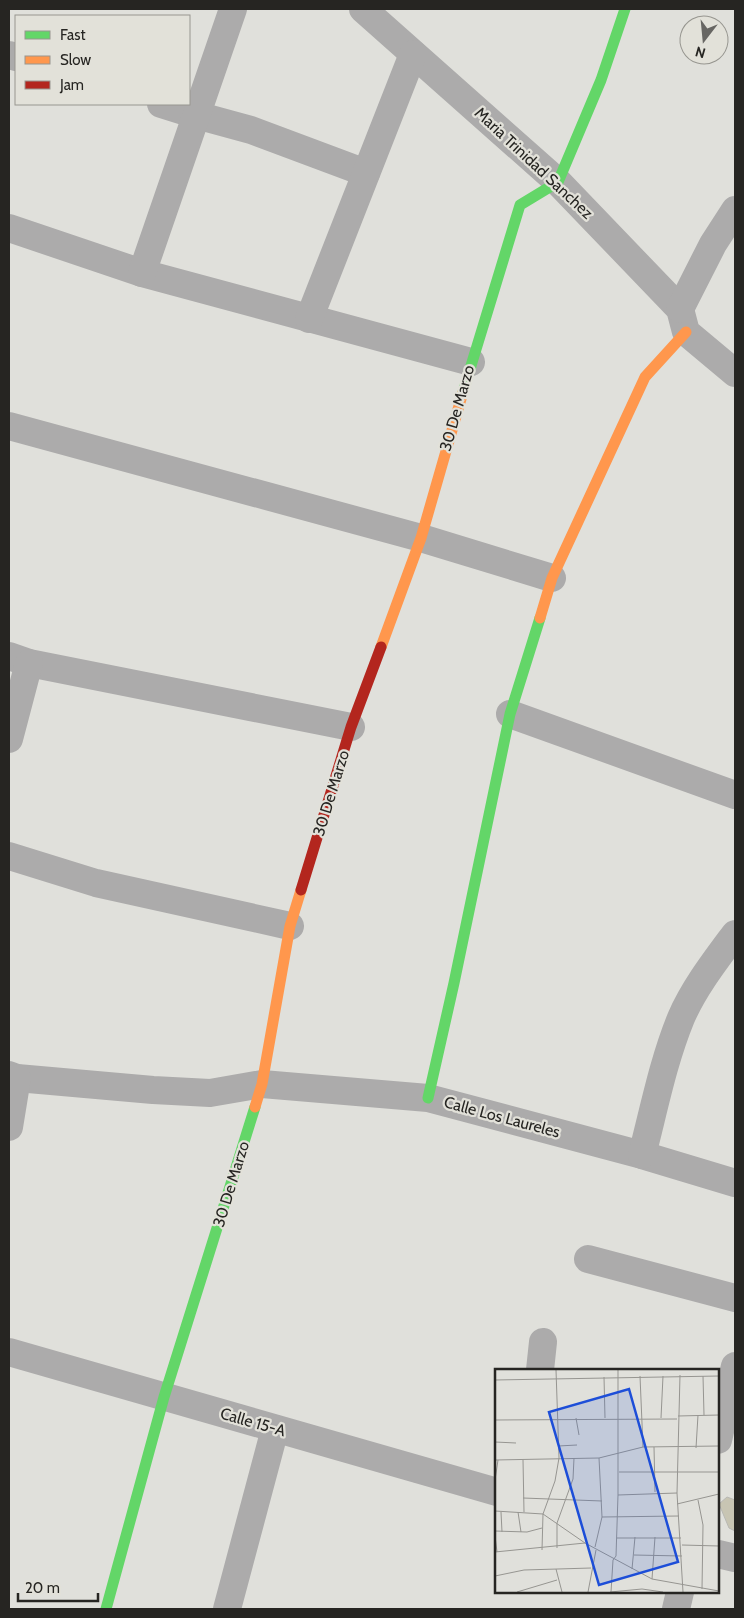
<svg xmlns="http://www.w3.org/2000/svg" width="744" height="1618" font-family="Cabin,sans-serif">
<rect width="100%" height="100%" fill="#e0e0db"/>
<path fill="#c8c5b3" stroke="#b8b8b4" d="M727,1497L735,1500V1531L729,1528L719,1504Z"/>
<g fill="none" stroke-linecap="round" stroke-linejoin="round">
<g stroke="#acabab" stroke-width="28">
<path d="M363,9L558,182L680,309L686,332L735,373"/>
<path d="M9,55L16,57"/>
<path d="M161,104L196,115L251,130L366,173"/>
<path d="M9,228L142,273L471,362"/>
<path d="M142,273L233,9"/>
<path d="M680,309L713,244L735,210"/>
<path d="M309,319L413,54"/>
<path d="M9,426L421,538L552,578"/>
<path d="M9,656L29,663L351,727"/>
<path d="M510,714L735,795"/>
<path d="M9,739L29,663"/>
<path d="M9,856L96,883L290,926"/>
<path d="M9,1075L17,1078L153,1090L210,1093L262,1084L428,1098L642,1155L735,1183"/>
<path d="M9,1127L17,1078"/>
<path d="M642,1155C654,1109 663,1062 681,1018C694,988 715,961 735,934"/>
<path d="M588,1259L735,1298"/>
<path d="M9,1352L497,1492"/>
<path d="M540,1370L543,1342"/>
<path d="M718,1440L735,1366"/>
<path d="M718,1554L735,1558"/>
<path d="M227,1609L275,1429"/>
<path d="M676,1609L680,1592"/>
</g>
<g stroke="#63d668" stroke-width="11">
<path d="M463,392L520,205L558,182L601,80L625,9"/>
<path d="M428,1098L454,983L510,714L540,618"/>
<path d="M106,1609L164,1397L255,1107"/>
</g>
<g stroke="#ff974d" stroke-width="11">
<path d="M540,618L552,578L645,377L686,332"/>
<path d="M381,647L421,538L463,392"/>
<path d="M255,1107L262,1084L290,926L301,890"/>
</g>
<path stroke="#b3261e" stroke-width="11" d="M301,890L351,727L381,647"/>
</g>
<g text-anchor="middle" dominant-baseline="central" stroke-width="4.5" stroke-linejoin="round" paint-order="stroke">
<g font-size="16" fill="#262522" stroke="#e2e1d9">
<text transform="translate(534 163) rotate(43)">Maria Trinidad Sanchez</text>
<text transform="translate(457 408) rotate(-74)">30 De Marzo</text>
<text transform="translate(331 793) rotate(-73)">30 De Marzo</text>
<text transform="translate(502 1117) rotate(15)">Calle Los Laureles</text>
<text transform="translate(231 1184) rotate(-73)">30 De Marzo</text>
<text transform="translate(253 1422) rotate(16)">Calle 15-A</text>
</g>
</g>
<g transform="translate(495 1369)">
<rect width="224" height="224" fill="#e0e0db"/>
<path fill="none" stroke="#969591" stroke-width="1" d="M185,6L182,124L188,223M145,7L148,78M208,7L209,46M109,8L110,49M0,11L224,7M183,47L224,46M81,49L84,66M166,49L168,7M0,51L182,50M0,73L21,74M63,77L82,76M159,78L160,123M201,79L203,46M0,91L104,89L148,78L224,77M28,91L29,143M124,103H224M0,111L3,91M123,126L182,124M28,129L107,132M203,131L208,156L207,220M182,135L224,125M0,142L48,145L90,174L157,210L224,222M6,143L7,163M23,143L26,163M107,148L184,147M0,162L32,163L47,159M0,167L2,183M122,169H186M187,176L224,177M100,178L107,148L104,89M62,179V154L78,110L79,89M47,181L48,145L60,112L64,89L61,1M0,183L90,174M139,186L187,187M61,200L67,223M137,200L140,168M0,207L29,201L96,199M157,210L160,168M22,223L62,211M93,223L101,181M115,223L147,220L168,223M116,223L118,191L121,187L123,126V1"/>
<path fill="#1d4ed8" fill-opacity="0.15" stroke="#1d4ed8" stroke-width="2.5" d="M134,20L183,193L104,216L54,43Z"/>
<rect width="224" height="224" fill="none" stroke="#262522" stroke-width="2.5"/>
</g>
<rect width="744" height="1618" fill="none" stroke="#262522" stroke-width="20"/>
<rect x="15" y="15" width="175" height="90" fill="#e2e1d9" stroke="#979690"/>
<rect x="25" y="31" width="25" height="8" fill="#63d668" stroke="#979690"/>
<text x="60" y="40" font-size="15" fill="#262522">Fast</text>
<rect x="25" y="56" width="25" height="8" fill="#ff974d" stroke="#979690"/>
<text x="60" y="65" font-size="15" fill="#262522">Slow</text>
<rect x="25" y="81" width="25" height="8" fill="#b3261e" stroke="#979690"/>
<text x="60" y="90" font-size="15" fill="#262522">Jam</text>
<g transform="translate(704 40) rotate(196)"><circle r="24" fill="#e2e1d9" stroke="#979690"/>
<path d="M0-4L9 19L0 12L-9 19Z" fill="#676663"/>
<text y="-8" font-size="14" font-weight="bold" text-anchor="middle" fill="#262522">N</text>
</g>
<path d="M18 1593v8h80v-8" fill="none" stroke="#262522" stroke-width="2.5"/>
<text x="25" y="1593" font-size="15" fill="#262522" stroke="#e2e1d9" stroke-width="4" paint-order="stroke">20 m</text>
</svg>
